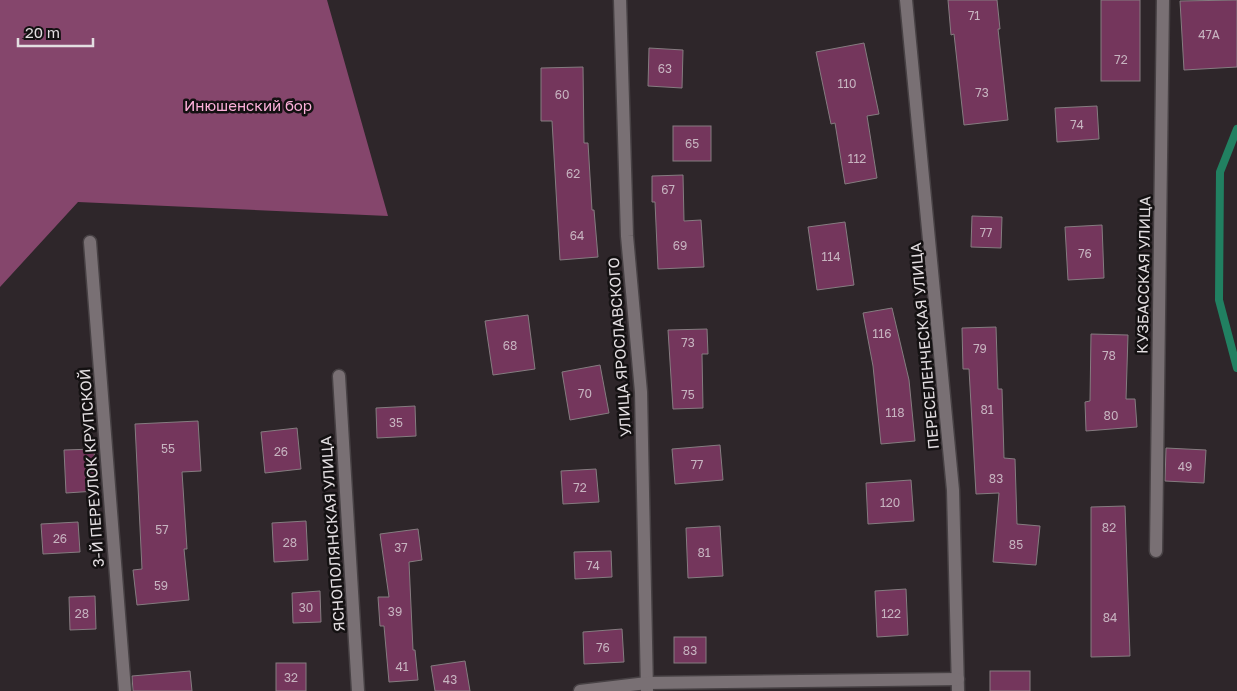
<svg xmlns="http://www.w3.org/2000/svg" width="1237" height="691" font-family="'Golos Text',sans-serif">
<rect width="100%" height="100%" fill="#2e262a"/>
<path fill="#85466c" d="M0,0H327L388,216L78,202L0,287Z"/>
<g fill="none" stroke-linecap="round" stroke-linejoin="round">
<path stroke="#218061" stroke-width="8" d="M1237,129L1220,172L1219,300L1237,368"/>
</g>
<g fill="#74365c" stroke="#857c80">
<path d="M948,0H997L1000,29H998L1008,120L964,125L954,34L951,35Z"/>
<rect x="1101" y="0" width="39" height="81"/>
<path d="M1237,0V67L1184,70L1180,1Z"/>
<path d="M864,43L879,114L867,116L877,178L845,184L835,123L831,124L816,52Z"/>
<path d="M649,48L683,50L682,88L648,86Z"/>
<path d="M583,67L584,143H588L592,210H594L598,257L560,260L552,121H541V68Z"/>
<path d="M1097,106L1099,139L1057,142L1055,108Z"/>
<rect x="673" y="126" width="38" height="35"/>
<path d="M683,175L684,221L701,220L704,267L658,269L655,202H652V176Z"/>
<path d="M972,216L1002,217L1001,248L971,247Z"/>
<path d="M845,222L854,285L817,290L808,227Z"/>
<path d="M1102,225L1104,278L1068,280L1065,227Z"/>
<path d="M892,308L909,380L915,441L881,444L873,366L863,313Z"/>
<path d="M528,315L535,369L493,375L485,321Z"/>
<path d="M996,327L998,389H1002L1004,458L1015,459L1017,524L1040,526L1036,565L993,562L999,493L976,494L969,369H963L962,328Z"/>
<path d="M707,329L708,354H702L703,408L673,409L668,330Z"/>
<path d="M1091,334L1128,335L1126,399H1135L1137,427L1086,431L1085,402L1090,401Z"/>
<path d="M600,365L609,413L570,420L562,372Z"/>
<path d="M415,406L416,436L377,438L376,408Z"/>
<path d="M198,421L201,471L182,472L187,549H184L189,600L137,605L133,570L142,569L135,424Z"/>
<path d="M297,428L301,469L265,473L261,432Z"/>
<path d="M720,445L723,480L675,484L672,449Z"/>
<path d="M1166,448L1206,450L1204,483L1165,481Z"/>
<path d="M94,449L96,491L66,493L64,450Z"/>
<path d="M596,469L599,502L563,504L561,471Z"/>
<path d="M911,480L914,521L868,524L866,483Z"/>
<path d="M1125,506L1130,656L1091,657V507Z"/>
<path d="M306,521L308,560L274,562L272,523Z"/>
<path d="M78,522L80,552L43,554L41,524Z"/>
<path d="M720,526L723,576L688,578L686,528Z"/>
<path d="M418,529L422,560L409,562L413,650H415L418,680L389,682L384,626H380L378,597H389L380,534Z"/>
<path d="M611,551L612,577L575,579L574,552Z"/>
<path d="M906,589L908,635L877,637L875,591Z"/>
<path d="M320,591L321,622L293,623L292,593Z"/>
<path d="M95,596L96,629L70,630L69,597Z"/>
<path d="M622,629L624,662L584,664L583,632Z"/>
<rect x="674" y="637" width="32" height="26"/>
<path d="M465,661L470,691H435L431,666Z"/>
<rect x="276" y="663" width="30" height="28"/>
<path d="M190,671L192,691H133L132,676Z"/>
<rect x="990" y="671" width="40" height="20"/>
</g>
<g fill="none" stroke-linecap="round" stroke-linejoin="round">
<defs>
<g id="street">
<path d="M620,0L627,236L641,392L647,691"/>
<path d="M906,0L953,490L958,691"/>
<path d="M90,242L125,691"/>
<path d="M339,376L358,691"/>
<path d="M1156,551L1163,0"/>
<path d="M580,691L647,683L958,679"/>
</g>
</defs>
<use href="#street" stroke="#474144" stroke-width="15"/>
<use href="#street" stroke="#797074" stroke-width="12"/>
</g>
<g text-anchor="middle" dominant-baseline="central" stroke-width="5" stroke-linejoin="round" paint-order="stroke">
<g font-size="12" fill="#c7b4c0">
<text x="974" y="15">71</text>
<text x="1209" y="34">47А</text>
<text x="1121" y="59">72</text>
<text x="665" y="68">63</text>
<text x="847" y="83">110</text>
<text x="982" y="92">73</text>
<text x="562" y="94">60</text>
<text x="1077" y="124">74</text>
<text x="692" y="143">65</text>
<text x="857" y="158">112</text>
<text x="573" y="173">62</text>
<text x="668" y="189">67</text>
<text x="986" y="232">77</text>
<text x="577" y="235">64</text>
<text x="680" y="245">69</text>
<text x="1085" y="253">76</text>
<text x="831" y="256">114</text>
<text x="882" y="333">116</text>
<text x="688" y="342">73</text>
<text x="510" y="345">68</text>
<text x="980" y="348">79</text>
<text x="1109" y="355">78</text>
<text x="585" y="393">70</text>
<text x="688" y="394">75</text>
<text x="987" y="409">81</text>
<text x="895" y="412">118</text>
<text x="1111" y="415">80</text>
<text x="396" y="422">35</text>
<text x="168" y="448">55</text>
<text x="281" y="451">26</text>
<text x="697" y="464">77</text>
<text x="1185" y="466">49</text>
<text x="996" y="478">83</text>
<text x="580" y="487">72</text>
<text x="890" y="502">120</text>
<text x="1109" y="527">82</text>
<text x="162" y="529">57</text>
<text x="60" y="538">26</text>
<text x="290" y="542">28</text>
<text x="1016" y="544">85</text>
<text x="401" y="547">37</text>
<text x="704" y="552">81</text>
<text x="593" y="565">74</text>
<text x="161" y="585">59</text>
<text x="306" y="607">30</text>
<text x="395" y="611">39</text>
<text x="82" y="613">28</text>
<text x="891" y="613">122</text>
<text x="1110" y="617">84</text>
<text x="603" y="647">76</text>
<text x="690" y="650">83</text>
<text x="402" y="666">41</text>
<text x="291" y="677">32</text>
<text x="450" y="679">43</text>
</g>
<g font-size="15" fill="#fdb1db" stroke="#141112">
<text x="248" y="105">Инюшенский бор</text>
</g>
<g font-size="15" fill="#e3dee1" stroke="#141112">
<text transform="translate(1143 275) rotate(-89)">КУЗБАССКАЯ УЛИЦА</text>
<text transform="translate(924 346) rotate(-95)">ПЕРЕСЕЛЕНЧЕСКАЯ УЛИЦА</text>
<text transform="translate(619 347) rotate(-94)">УЛИЦА ЯРОСЛАВСКОГО</text>
<text transform="translate(91 468) rotate(-94)">3-Й ПЕРЕУЛОК КРУПСКОЙ</text>
<text transform="translate(332 534) rotate(-94)">ЯСНОПОЛЯНСКАЯ УЛИЦА</text>
</g>
</g>
<path d="M18 38v8h75v-8" fill="none" stroke="#e3dee1" stroke-width="2.5"/>
<text x="25" y="38" font-size="15" fill="#e3dee1" stroke="#141112" stroke-width="4" paint-order="stroke">20 m</text>
</svg>
